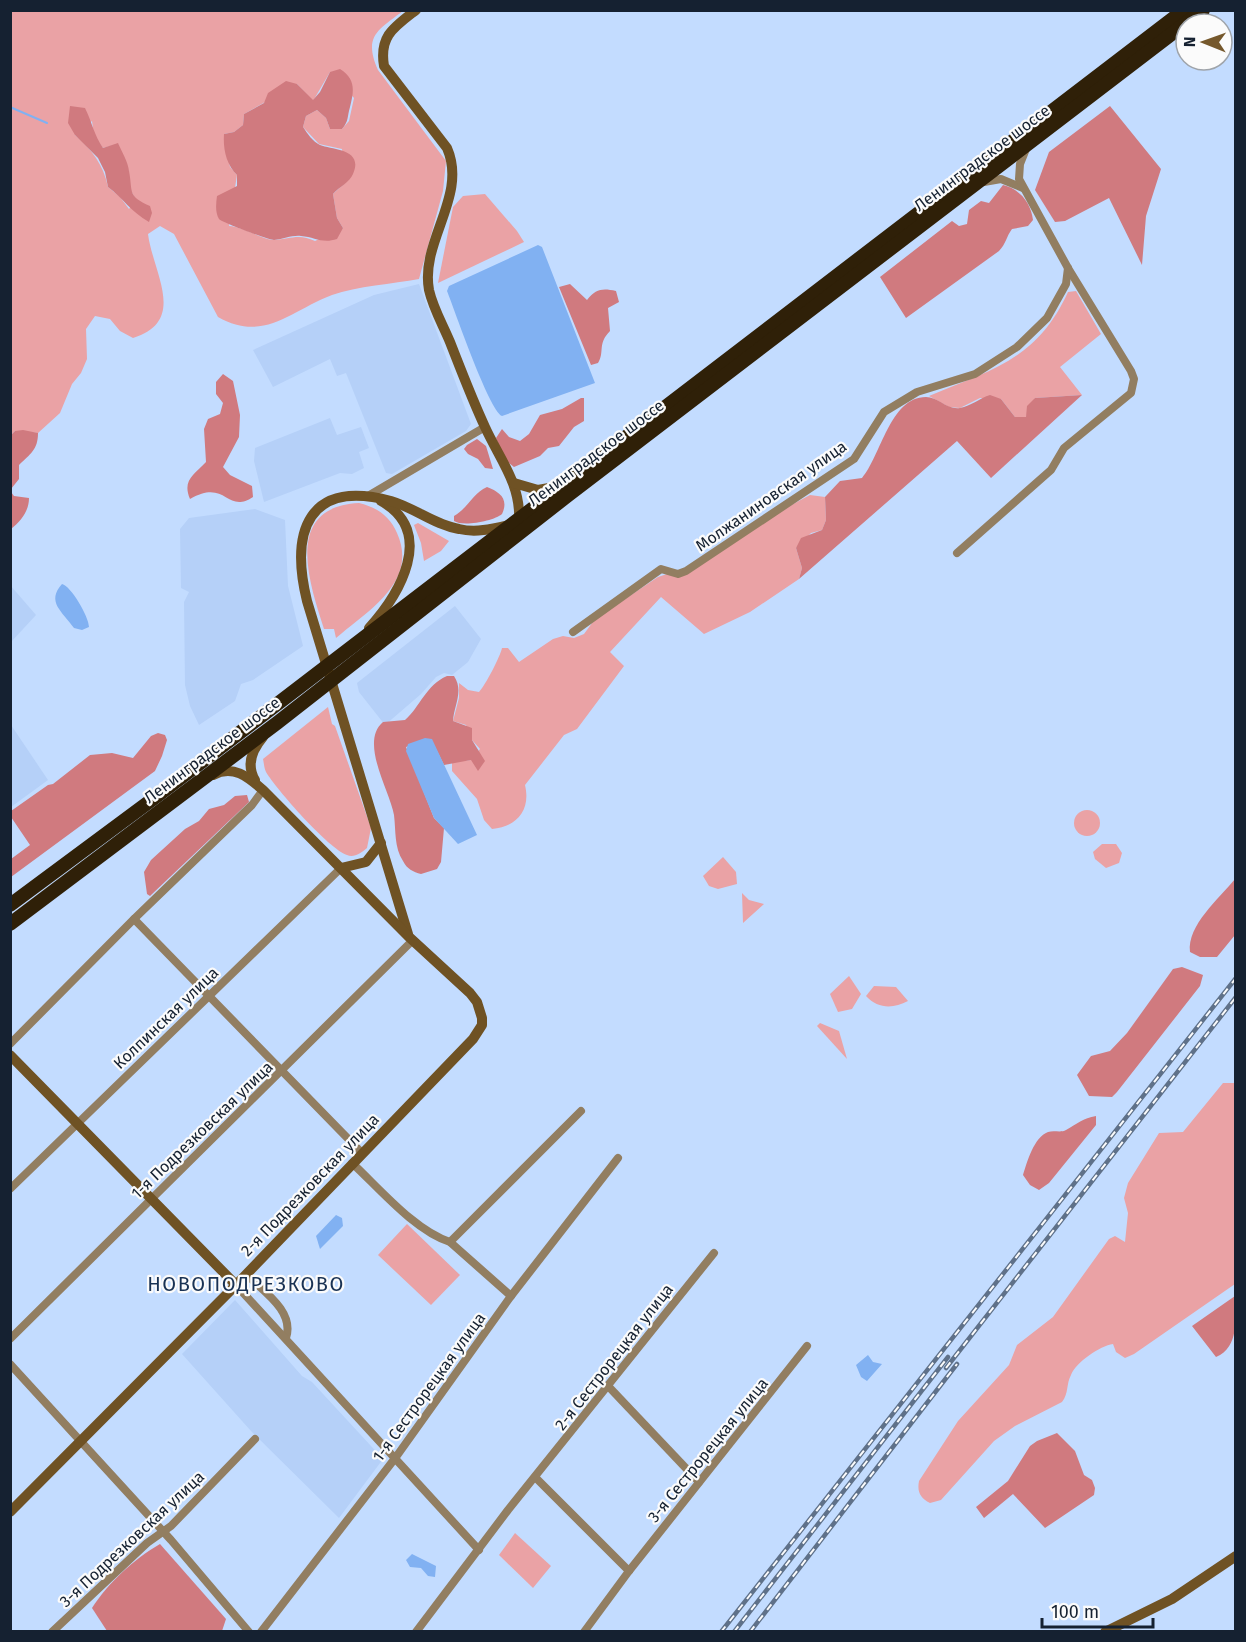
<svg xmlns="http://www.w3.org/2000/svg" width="1246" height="1642" font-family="'Fira Sans',sans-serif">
<rect width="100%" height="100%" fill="#c3dcff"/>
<g fill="#b5d0f8">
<path d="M419,284L471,424L466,431L392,474L386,473L346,373L337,376L330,359L273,387L253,350L374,295Z"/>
<path d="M330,418L337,435L361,427L369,448L359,452L364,468L352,474L340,473L264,502L254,461L255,448Z"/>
<path d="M255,509L285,520L288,586L303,646L253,680L241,684L235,701L199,725L190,706L185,685L184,602L189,592L181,588L180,529L189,518Z"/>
<path d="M10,585L36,615L11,642H10Z"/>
<path d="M455,606L481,639L468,662L452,675L444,673L436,677L421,694L385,725L359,692L357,683Z"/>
<path d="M11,725L48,780L11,807H10Z"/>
<path d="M235,1300L302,1376L312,1382L383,1459L339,1518L251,1431L182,1354Z"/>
</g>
<g fill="#eaa2a5" fill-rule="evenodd">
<path d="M11,11H403C378,30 363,36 378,70L446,161L443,191L419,279C393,284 357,286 332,295C290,311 264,343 218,317L174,234L160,226L148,234C153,273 188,321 133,338L120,331L110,319L95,316L86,329L87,359L81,373L72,384L60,413L38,433L15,431L11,435ZM330,72L354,98L349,121L342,129H330L326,118L317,110L306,116L303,127L319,144L342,149L345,183L333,194L337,218L343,228L315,241C299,233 290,239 274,240C264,240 244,227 229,226L237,175L230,167L224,134L234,132L243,125L244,114L297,84L313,101ZM92,121L94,136L103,148L118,144L129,172V187L136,200L129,209L120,197L108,187C103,164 92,150 75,135Z"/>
<path d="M485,194L517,231L524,242L438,283L453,207L463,196Z"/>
<path d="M1076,291L1101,334L1060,367L1082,395L1035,398L1026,417H1015L1001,399L980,398L960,408L949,407L929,396C991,370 1037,360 1068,292Z"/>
<path d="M810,495L825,497L826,520L822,530L811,533L796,548L802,568L799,579L750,612L704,634L661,597L610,652L624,666L577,729L564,735L525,785C531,810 517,827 492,829L484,820L477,799L452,771V762L471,760L480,749L472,740L466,725L453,721L459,698V683L468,690L479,692C485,686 500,657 502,648H508L519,662L553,639L563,636L574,638L584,634L595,619L658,577L667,574L677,577L767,518Z"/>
<path d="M359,503C376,507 390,516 397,533C419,582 367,611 336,638L334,629H324C309,582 283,507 359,503Z"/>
<path d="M418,523L449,541L441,551L424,561L421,543L414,525Z"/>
<path d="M328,707L332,724L335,726L371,828L367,848C361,853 354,858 347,855C329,849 276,789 266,772C264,768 264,763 263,759Z"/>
<circle cx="1087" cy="823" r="13"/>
<path d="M1102,844H1116L1122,853L1119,863L1106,868L1095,859L1093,852Z"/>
<path d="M723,857L736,872L737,884L718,889L709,886L703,876Z"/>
<path d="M742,893L749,900L764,904L743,923Z"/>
<path d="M849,976L861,994L852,1009L838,1012L830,994Z"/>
<path d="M874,986L896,987L908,1001C893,1009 878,1009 866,996Z"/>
<path d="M820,1023L839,1031L847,1059L817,1026Z"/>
<path d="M1223,1083H1235V1284L1134,1354L1125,1358L1116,1352L1113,1344C1100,1346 1076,1362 1071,1375C1066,1384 1069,1393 1062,1402L1015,1426L994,1441L941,1500L930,1503C920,1498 917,1492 919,1481L958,1421L1009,1365L1017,1345L1053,1317L1109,1239L1115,1236L1125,1242L1128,1213L1124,1198L1128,1183L1159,1133L1183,1132Z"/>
<path d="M407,1224L460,1275L431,1305L378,1255Z"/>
<path d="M515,1533L551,1566L533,1588L499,1555Z"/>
</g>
<g fill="#d07a7f">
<path d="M340,69C356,79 354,91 350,107C347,117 349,121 342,129H330L326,118L317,110L306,116L303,127C307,133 313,142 320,145C333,150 364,149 353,174C350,182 339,187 333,194L337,218L343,228L337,239C322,244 315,237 301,236C292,235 284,239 274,240C269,240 221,222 219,219C215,212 216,204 217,196L237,186V175C226,164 223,149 224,134L234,132L243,125L244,114L264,103L268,93L286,81L297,84L313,100L320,92L330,72Z"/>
<path d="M70,106L85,108C92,122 94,135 103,148L118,143C122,152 128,162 129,171C133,192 127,196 150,206L152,213L149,222C131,212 123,198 108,187L105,172L98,158L75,135L68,123Z"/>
<path d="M1110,106L1161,169L1146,216L1142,265L1109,198L1065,221L1055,222L1035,190L1049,152Z"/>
<path d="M1003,185C1020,189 1031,203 1033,220L1028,226L1012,229C1006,237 1006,244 999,251L906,318L880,277L952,221L959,226L967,224L969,210L981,201L989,203Z"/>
<path d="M570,284L587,300C596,289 602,288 616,291L619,302L608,308L610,331C597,344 605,352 598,363L591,365L559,287Z"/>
<path d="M223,374L233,381L240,415L239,437L223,467L230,475L252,486L253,497C226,515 227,478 190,499C182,480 194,475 206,462L204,429L208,419L220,414L223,403L216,394V382Z"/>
<path d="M990,395L1001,399L1015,417H1026L1027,406L1035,398L1082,395L991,478L957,441L799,579L802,568L796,548L801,538L822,530L826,520L825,497L840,481L862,478C881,456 890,397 926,397C938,397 947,410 960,408C971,406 980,398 990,395Z"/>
<path d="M581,398H584V421L574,427L559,446L548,448L540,456L514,467L504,459L496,438L502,429L509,437L520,441L529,434L540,415L562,409Z"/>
<path d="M23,430L38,433C38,450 30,454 19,465V479L11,489V435L15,431Z"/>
<path d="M477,439L486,446L493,469L485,468L478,459L468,454L464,449L467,445Z"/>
<path d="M487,487C500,492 509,499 502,514C494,521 463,527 454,521V516C468,508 473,493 487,487Z"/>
<path d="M11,492L14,496L29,498C29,511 21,521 11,529Z"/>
<path d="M447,676H454C464,691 454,705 453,721L472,728V740L485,761L478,771L471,760L444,765L431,739L406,747L434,818L444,828L441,862L437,869L421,874C413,872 407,869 403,861C394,847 396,831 394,815C390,791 359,742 383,722L405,720C420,707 426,685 447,676Z"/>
<path d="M158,733L165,735L167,740L162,756L155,771L11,877V859L30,845L11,817V811L48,785L53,784L90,755L112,753L133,758L151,736Z"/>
<path d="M247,795L249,802L150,896L147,894L144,872L151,860L185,829L199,821L209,809L224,805L235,796Z"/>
<path d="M1235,879V935L1217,957H1200L1190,952C1187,925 1219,899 1235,879Z"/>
<path d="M1182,967L1203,975L1200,986L1117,1092L1112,1097L1089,1096L1077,1075L1091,1056L1110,1051L1127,1033L1173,969Z"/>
<path d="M1096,1116V1125L1049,1183L1039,1190L1030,1185L1023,1175C1027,1162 1034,1137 1048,1132C1054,1130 1061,1133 1066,1130C1077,1124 1083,1118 1096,1116Z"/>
<path d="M1235,1296C1235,1318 1240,1347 1216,1357L1192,1326Z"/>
<path d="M1057,1433L1075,1451L1084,1475L1092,1480L1095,1488L1094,1495L1045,1528L1013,1494L984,1518L976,1507L1008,1481L1030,1446L1037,1441Z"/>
<path d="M160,1544L226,1619L222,1631H107L92,1608C108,1583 134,1559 160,1544Z"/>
</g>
<g fill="#81b1f2">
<path d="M538,245L542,247L595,383L502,416C489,410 455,311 447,291L449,286Z"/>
<path d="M62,584C71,586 89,617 89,627L82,630L74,628C62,611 46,602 62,584Z"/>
<path d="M425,738L432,739L477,835L458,844L434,818L406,751L408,744Z"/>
<path d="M336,1215L342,1218L343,1226L320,1249L316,1236Z"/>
<path d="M868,1355L873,1362L882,1364L867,1381L861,1377L856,1365Z"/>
<path d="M412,1554L436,1566L435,1577L428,1576L421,1568L410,1567L406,1560Z"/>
</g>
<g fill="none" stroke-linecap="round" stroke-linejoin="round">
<path stroke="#81b1f2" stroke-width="2" d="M10,107L47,123"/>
<g stroke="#927e61" stroke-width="8">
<path d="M984,182L1001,179L1023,188"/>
<path d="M368,496L485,427"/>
<path d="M957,553L1051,470L1064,448L1131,393L1134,379L1131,371L1068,268L1019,179L1020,164L1026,149"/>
<path d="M573,632L661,569L678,574L686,571L854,459L884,412L917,392L975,374L1017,347L1047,318L1066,284L1068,268"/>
<path d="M134,919L362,1153"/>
<path d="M10,1044L134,919L252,805L263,790"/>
<path d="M352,1163C379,1188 415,1231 450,1242L511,1296"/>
<path d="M10,1189L341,868"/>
<path d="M450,1242L581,1111"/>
<path d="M246,1274C263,1291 295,1311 286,1338"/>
<path d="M236,1285L479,1550"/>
<path d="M10,1339L413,940"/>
<path d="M10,1364L171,1540L249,1632"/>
<path d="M609,1387L699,1482"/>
<path d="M536,1478L629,1571"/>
<path d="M52,1632L147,1543L171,1526L255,1439"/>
<path d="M261,1632L396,1457L511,1296L618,1158"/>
<path d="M416,1632L508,1510L714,1253"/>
<path d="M584,1632L629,1571L807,1346"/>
</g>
<g stroke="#6f5224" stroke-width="10">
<path d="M416,10C394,27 379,36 384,66L447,148C468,196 420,241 429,290C433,308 443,325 450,342C461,370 472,399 485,427C499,458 521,484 519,520"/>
<path d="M514,483L538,490L560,486"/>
<path d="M369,628C399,595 437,532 381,501"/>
<path d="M255,780C246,765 252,750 263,737"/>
<path d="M341,868L366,862L381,843"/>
<path d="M408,934L307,601C290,531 308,479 391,501C415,508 435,525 459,529C476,533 492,529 509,525"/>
<path d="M10,1055L236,1285"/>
<path d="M10,1512L236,1285L473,1039L482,1025V1018L477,1002L470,993L408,936L263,790C248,777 233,764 213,775"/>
<path d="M1105,1632L1172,1599L1236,1556"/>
</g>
<g stroke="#2f2008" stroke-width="14">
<path d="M10,905L157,796L1184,10"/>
<path d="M10,924L277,723L567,496L1203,10"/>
</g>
<defs>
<g id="rail">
<path d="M946,1368L1236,997"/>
<path d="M721,1632L1236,978"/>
<path d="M734,1632L948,1357"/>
<path d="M750,1632L957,1364"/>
</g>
</defs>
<use href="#rail" stroke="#5f7189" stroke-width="4.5"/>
<use href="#rail" stroke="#fbfbfb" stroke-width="2" stroke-dasharray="7" stroke-linecap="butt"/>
</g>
<g text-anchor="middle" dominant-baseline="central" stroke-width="4.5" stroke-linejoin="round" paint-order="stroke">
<g font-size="16" fill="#152131" stroke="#fbfbfb">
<text transform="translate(982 158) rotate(-37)">Ленинградское шоссе</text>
<text transform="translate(596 453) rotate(-37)">Ленинградское шоссе</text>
<text transform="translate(771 496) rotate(-35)">Молжаниновская улица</text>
<text transform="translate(212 750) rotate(-37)">Ленинградское шоссе</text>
<text transform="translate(166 1018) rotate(-44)">Колпинская улица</text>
<text transform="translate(202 1130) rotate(-44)">1-я Подрезковская улица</text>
<text transform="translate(310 1185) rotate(-46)">2-я Подрезковская улица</text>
<text transform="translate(614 1357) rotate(-52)">2-я Сестрорецкая улица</text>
<text transform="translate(429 1387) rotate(-54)">1-я Сестрорецкая улица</text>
<text transform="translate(708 1450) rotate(-51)">3-я Сестрорецкая улица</text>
<text transform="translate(132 1539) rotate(-43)">3-я Подрезковская улица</text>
</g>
<g font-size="20" letter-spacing="1.5" fill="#193254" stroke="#fbfbfb">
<text x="246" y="1284">НОВОПОДРЕЗКОВО</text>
</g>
</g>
<rect width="1246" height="1642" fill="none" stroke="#152131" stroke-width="24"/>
<g transform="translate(1204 42) rotate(271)"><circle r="28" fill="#fbfbfb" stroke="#9fa4aa" stroke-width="1.5"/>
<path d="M0-4.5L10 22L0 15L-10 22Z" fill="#75582c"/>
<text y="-9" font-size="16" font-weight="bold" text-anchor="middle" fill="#152131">N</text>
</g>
<path d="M1042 1618v9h111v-9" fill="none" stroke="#152131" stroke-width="3"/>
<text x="1051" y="1618" font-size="18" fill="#152131" stroke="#fbfbfb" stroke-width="4.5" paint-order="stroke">100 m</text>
</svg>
